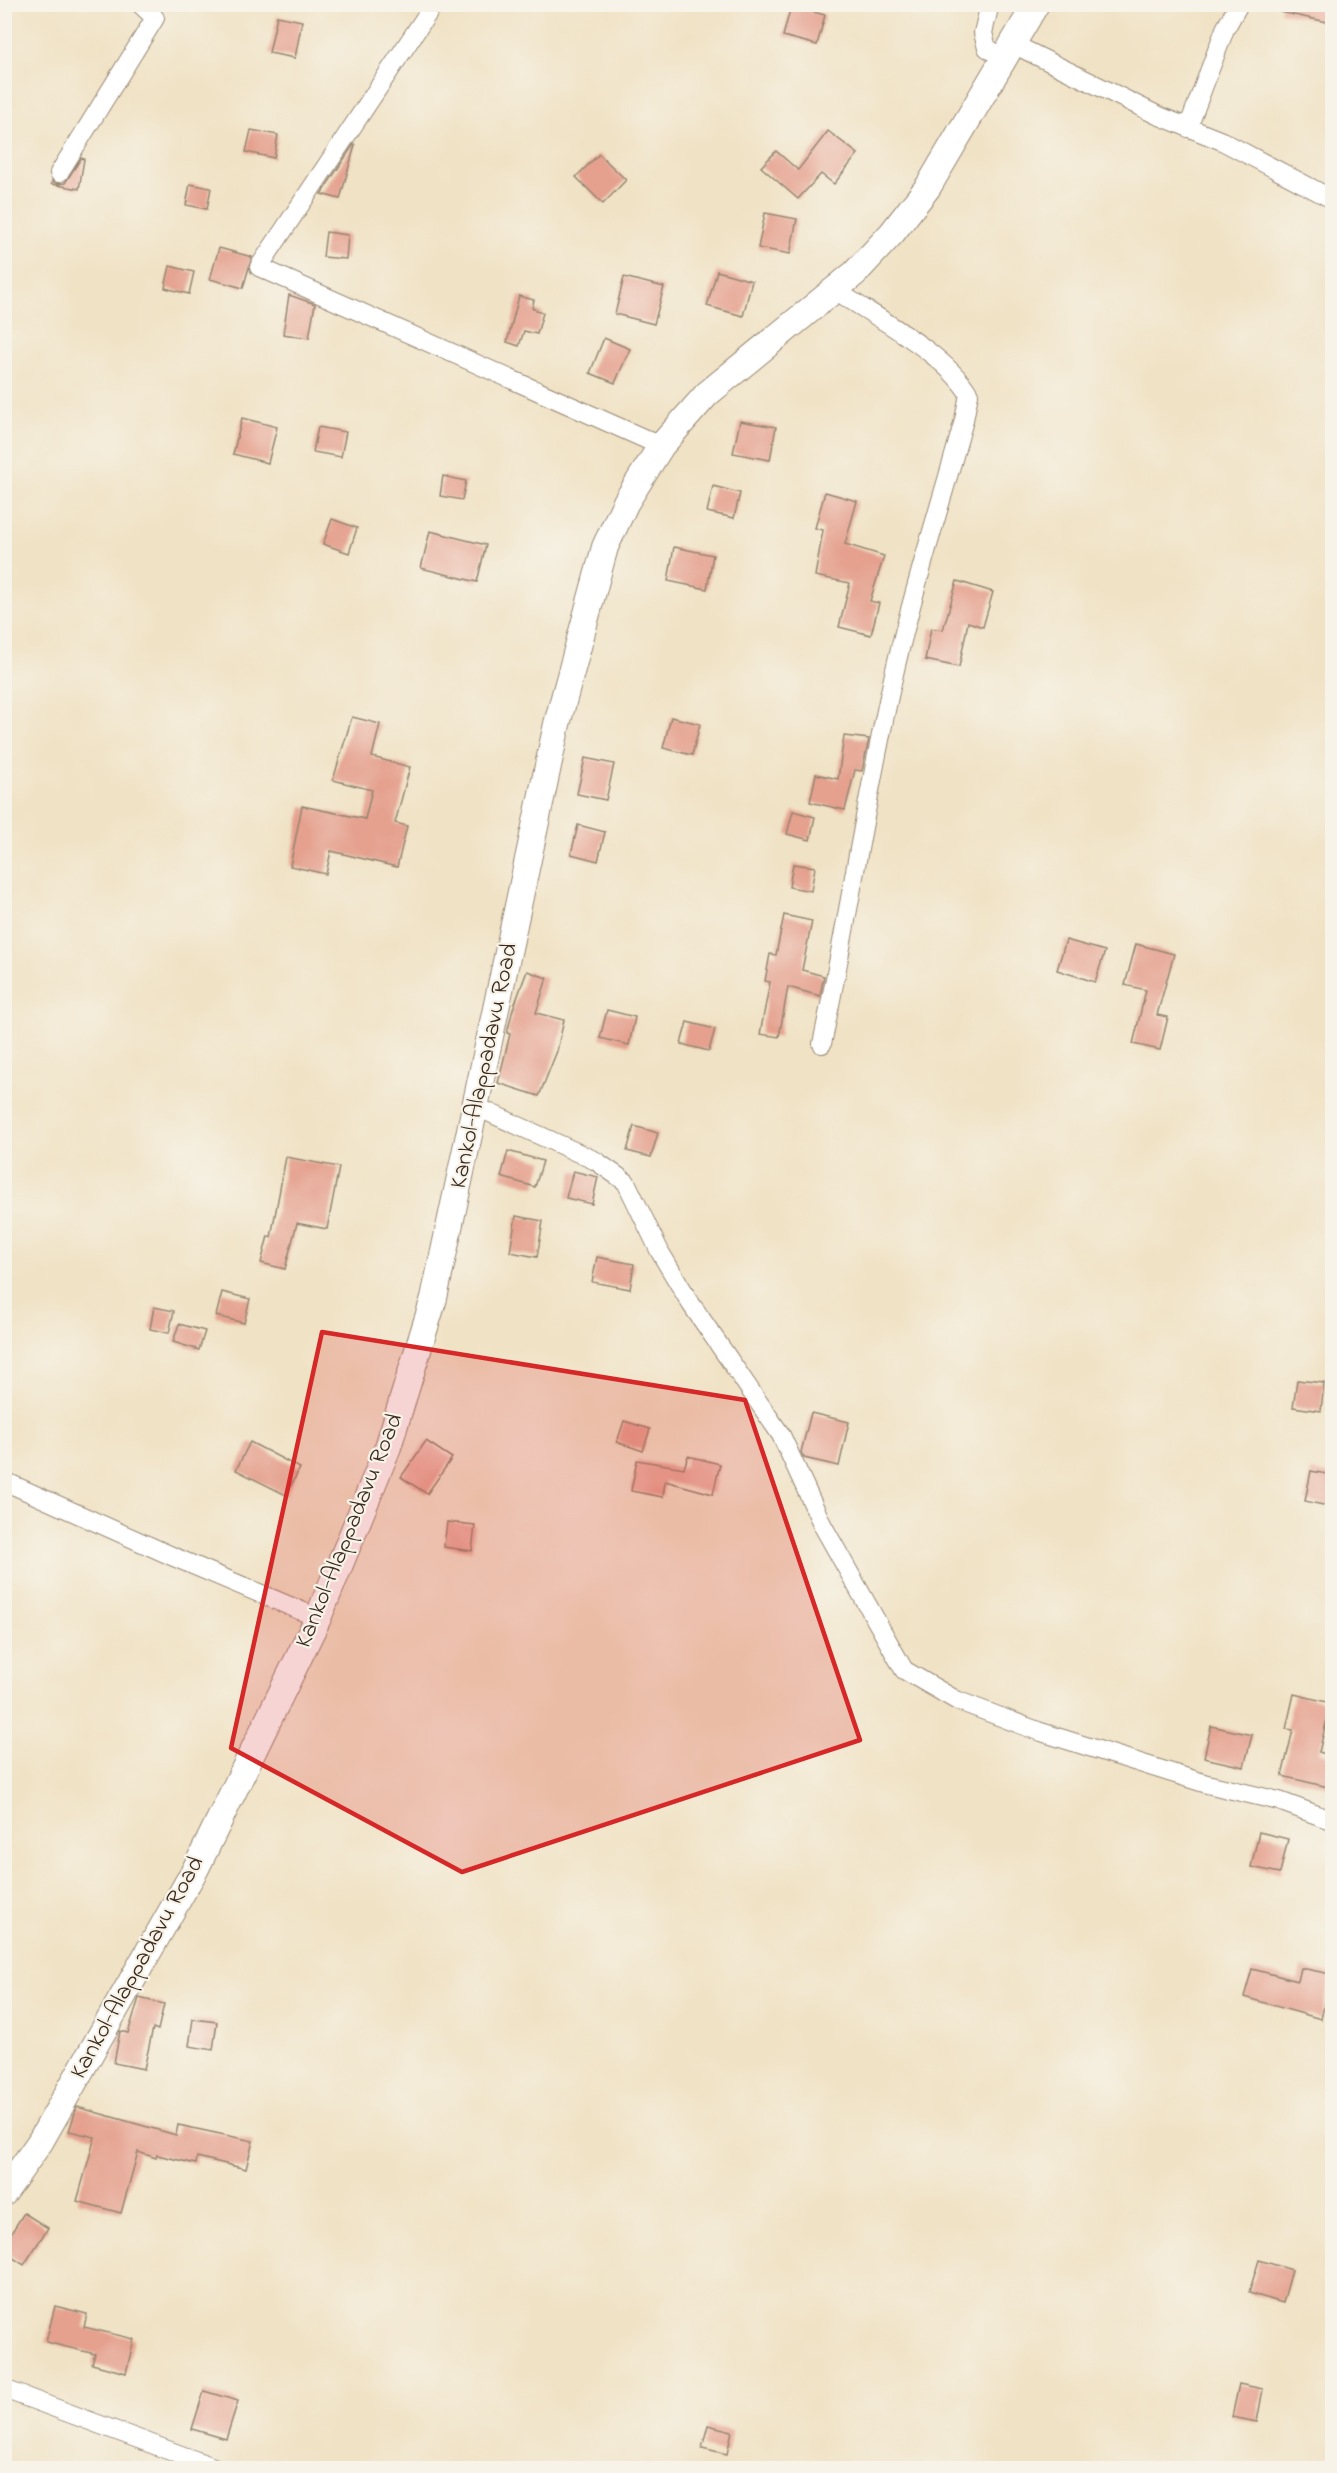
<svg xmlns="http://www.w3.org/2000/svg" width="1337" height="2473" font-family="'Indie Flower',sans-serif">
<rect width="100%" height="100%" fill="#f7f3e8"/>
<filter id="ink" filterUnits="userSpaceOnUse"><feTurbulence type="fractalNoise" baseFrequency=".0167" numOctaves="2"/><feDisplacementMap in="SourceGraphic" scale="12" xChannelSelector="R" yChannelSelector="G"/><feConvolveMatrix kernelMatrix="1 2 1 2 8 2 1 2 1" color-interpolation-filters="sRGB"/></filter>
<filter id="wash" filterUnits="userSpaceOnUse"><feTurbulence type="fractalNoise" baseFrequency=".008" numOctaves="4" result="noise"/><feDisplacementMap in="SourceGraphic" scale="24" xChannelSelector="R" yChannelSelector="G"/><feGaussianBlur stdDeviation="1.35" result="paint"/><feColorMatrix in="noise" values="0 0 0 0 0 0 0 0 0 0 0 0 0 0 0 0 0 1.4 0 .05"/><feComposite in="paint" operator="in"/></filter>
<g filter="url(#wash)">
<rect width="100%" height="100%" fill="#f0e2c5"/>
<g id="blocks">
<g fill="#e5a08e">
<path d="M1281,4H1332V23L1280,12Z"/>
<path d="M791,6L825,15L817,45L783,36Z"/>
<path d="M277,16L302,21L295,58L269,53Z"/>
<path d="M251,130L278,135L274,158L246,152Z"/>
<path d="M828,131L858,154L834,184L821,174L798,199L761,167L776,151L798,170Z"/>
<path d="M355,145L340,199L321,194L354,144Z"/>
<path d="M599,154L626,180L603,204L576,177Z"/>
<path d="M81,158L84,159L79,189L51,184L52,181L58,184L65,183Z"/>
<path d="M190,184L211,188L207,209L186,205Z"/>
<path d="M765,213L797,219L790,254L758,248Z"/>
<path d="M326,232L348,235L346,259L323,257Z"/>
<path d="M219,248L252,257L243,288L210,279Z"/>
<path d="M170,266L194,272L189,294L165,288Z"/>
<path d="M717,271L752,281L743,316L707,306Z"/>
<path d="M624,277L664,287L654,324L615,314Z"/>
<path d="M289,295L315,304L309,338L283,334Z"/>
<path d="M519,296L534,300L532,308L543,313L537,334L524,331L519,346L507,342Z"/>
<path d="M604,338L630,349L615,383L590,373Z"/>
<path d="M242,418L277,427L268,463L233,454Z"/>
<path d="M740,421L776,427L770,460L733,453Z"/>
<path d="M318,427L346,432L341,457L313,452Z"/>
<path d="M443,476L466,481L462,500L440,496Z"/>
<path d="M713,486L740,493L734,518L707,512Z"/>
<path d="M825,492L857,501L845,544L884,556L870,601L879,603L871,635L839,627L850,583L815,576L823,530L815,528Z"/>
<path d="M332,519L357,528L349,553L323,544Z"/>
<path d="M430,531L486,545L477,582L421,568Z"/>
<path d="M674,547L713,555L707,589L668,581Z"/>
<path d="M957,581L993,592L983,627L968,622L959,667L925,660L931,628L943,630Z"/>
<path d="M352,717L380,724L372,757L410,767L395,823L407,826L397,867L331,851L326,874L290,866L302,806L365,819L372,790L333,780Z"/>
<path d="M671,717L700,724L692,755L663,748Z"/>
<path d="M844,736L869,739L862,771L855,770L845,810L810,802L816,774L838,779Z"/>
<path d="M585,758L614,764L606,800L577,794Z"/>
<path d="M793,811L815,817L810,840L787,834Z"/>
<path d="M578,825L605,832L598,861L571,854Z"/>
<path d="M793,864L815,867L811,891L789,887Z"/>
<path d="M784,915L812,921L802,970L824,976L820,996L788,987L779,1037L760,1034L770,982L765,981L770,954L776,955Z"/>
<path d="M1066,940L1105,951L1095,982L1057,970Z"/>
<path d="M1136,944L1174,954L1157,1015L1168,1017L1160,1050L1133,1044L1146,990L1125,985Z"/>
<path d="M527,971L547,978L536,1013L564,1020L557,1051L539,1096L498,1083L510,1034L507,1033L513,1009Z"/>
<path d="M607,1010L635,1017L629,1045L600,1038Z"/>
<path d="M687,1022L715,1029L709,1051L681,1044Z"/>
<path d="M634,1126L658,1133L651,1157L627,1151Z"/>
<path d="M508,1151L543,1161L535,1187L501,1177Z"/>
<path d="M286,1157L339,1167L327,1229L297,1223L285,1269L261,1263L268,1236L271,1237Z"/>
<path d="M573,1171L598,1177L592,1204L566,1198Z"/>
<path d="M516,1216L543,1221L537,1257L510,1252Z"/>
<path d="M597,1257L634,1264L630,1289L592,1282Z"/>
<path d="M222,1292L250,1299L244,1323L216,1316Z"/>
<path d="M154,1307L174,1311L169,1333L150,1329Z"/>
<path d="M179,1324L205,1331L199,1350L173,1342Z"/>
<path d="M1297,1380L1324,1383L1321,1411L1293,1407Z"/>
<path d="M811,1413L849,1422L839,1466L804,1458L801,1452Z"/>
<path d="M624,1421L650,1429L643,1451L617,1442Z"/>
<path d="M426,1441L452,1458L427,1494L401,1477Z"/>
<path d="M250,1442L300,1468L286,1495L236,1470Z"/>
<path d="M688,1456L720,1464L713,1494L665,1481L663,1497L631,1491L637,1460L684,1468Z"/>
<path d="M1311,1471L1332,1475V1507L1305,1501Z"/>
<path d="M447,1522L475,1525L472,1551L444,1547Z"/>
<path d="M1294,1694L1331,1703L1319,1752L1332,1756V1788L1282,1776L1293,1730L1286,1729Z"/>
<path d="M1211,1726L1252,1735L1244,1767L1204,1758Z"/>
<path d="M1259,1832L1288,1839L1280,1873L1251,1867Z"/>
<path d="M1301,1968L1331,1974L1321,2019L1244,1997L1252,1969L1298,1981Z"/>
<path d="M139,1998L164,2004L158,2030L153,2028L144,2069L114,2063L120,2031L128,2033Z"/>
<path d="M193,2019L217,2022L213,2050L189,2046Z"/>
<path d="M77,2107L176,2135L178,2125L253,2141L246,2169L197,2157L196,2164L157,2155L156,2158L138,2152L121,2213L77,2201L95,2137L69,2131Z"/>
<path d="M24,2213L48,2228L24,2265L4,2252V2244Z"/>
<path d="M1259,2260L1292,2270L1283,2303L1249,2293Z"/>
<path d="M55,2306L87,2314L84,2327L134,2339L126,2373L92,2364L95,2354L46,2342Z"/>
<path d="M1239,2384L1263,2389L1257,2422L1232,2417Z"/>
<path d="M204,2391L238,2401L226,2439L192,2429Z"/>
<path d="M708,2425L732,2431L727,2454L702,2448Z"/>
</g>
</g>
</g>
<g filter="url(#ink)">
<use href="#blocks" fill-opacity="0" stroke="#968672" stroke-width="1.5"/>
<g fill="none" stroke-linecap="round" stroke-linejoin="round">
<defs>
<g id="minor">
<path d="M434,4L259,267L661,446"/>
<path d="M990,4L983,33L987,48L1004,58"/>
<path d="M1013,44L1157,115L1222,141L1332,199"/>
<path d="M1188,128L1225,29L1239,4"/>
<path d="M59,173L155,18L140,4"/>
<path d="M822,1044C848,921 866,796 894,674C913,589 941,504 964,420L969,394C945,353 875,317 835,290"/>
<path d="M477,1107L596,1161L626,1182L660,1252L691,1304L781,1435L823,1526L904,1670L956,1700L1038,1731L1207,1784L1279,1801L1328,1819"/>
<path d="M4,1481L174,1557L318,1618"/>
<path d="M4,2389L216,2468"/>
</g>
<path id="secondary" d="M4,2193L40,2142L196,1868L318,1618L388,1447L434,1298L557,724L605,547L626,502L661,446L707,394L855,273L892,233L928,187L1036,4"/>
</defs>
<use href="#minor" stroke="#968672" stroke-width="20"/>
<use href="#secondary" stroke="#968672" stroke-width="28"/>
<use href="#minor" stroke="#fff" stroke-width="18"/>
<use href="#secondary" stroke="#fff" stroke-width="26"/>
</g>
</g>
<path fill="#d62828" fill-opacity="0.2" stroke="#d62828" stroke-width="4.5" stroke-linejoin="round" d="M322,1332L745,1400L860,1740L462,1872L231,1748Z"/>
<g text-anchor="middle" dominant-baseline="central" stroke-width="4.5" stroke-linejoin="round" paint-order="stroke">
<g font-size="24" fill="#3b2a1e" stroke="#f7f3e8">
<text transform="translate(485 1066) rotate(-78)">Kankol-Alappadavu Road</text>
<text transform="translate(350 1531) rotate(-68)">Kankol-Alappadavu Road</text>
<text transform="translate(138 1968) rotate(-61)">Kankol-Alappadavu Road</text>
</g>
</g>
<rect width="1337" height="2473" fill="none" stroke="#f7f3e8" stroke-width="24"/>
</svg>
